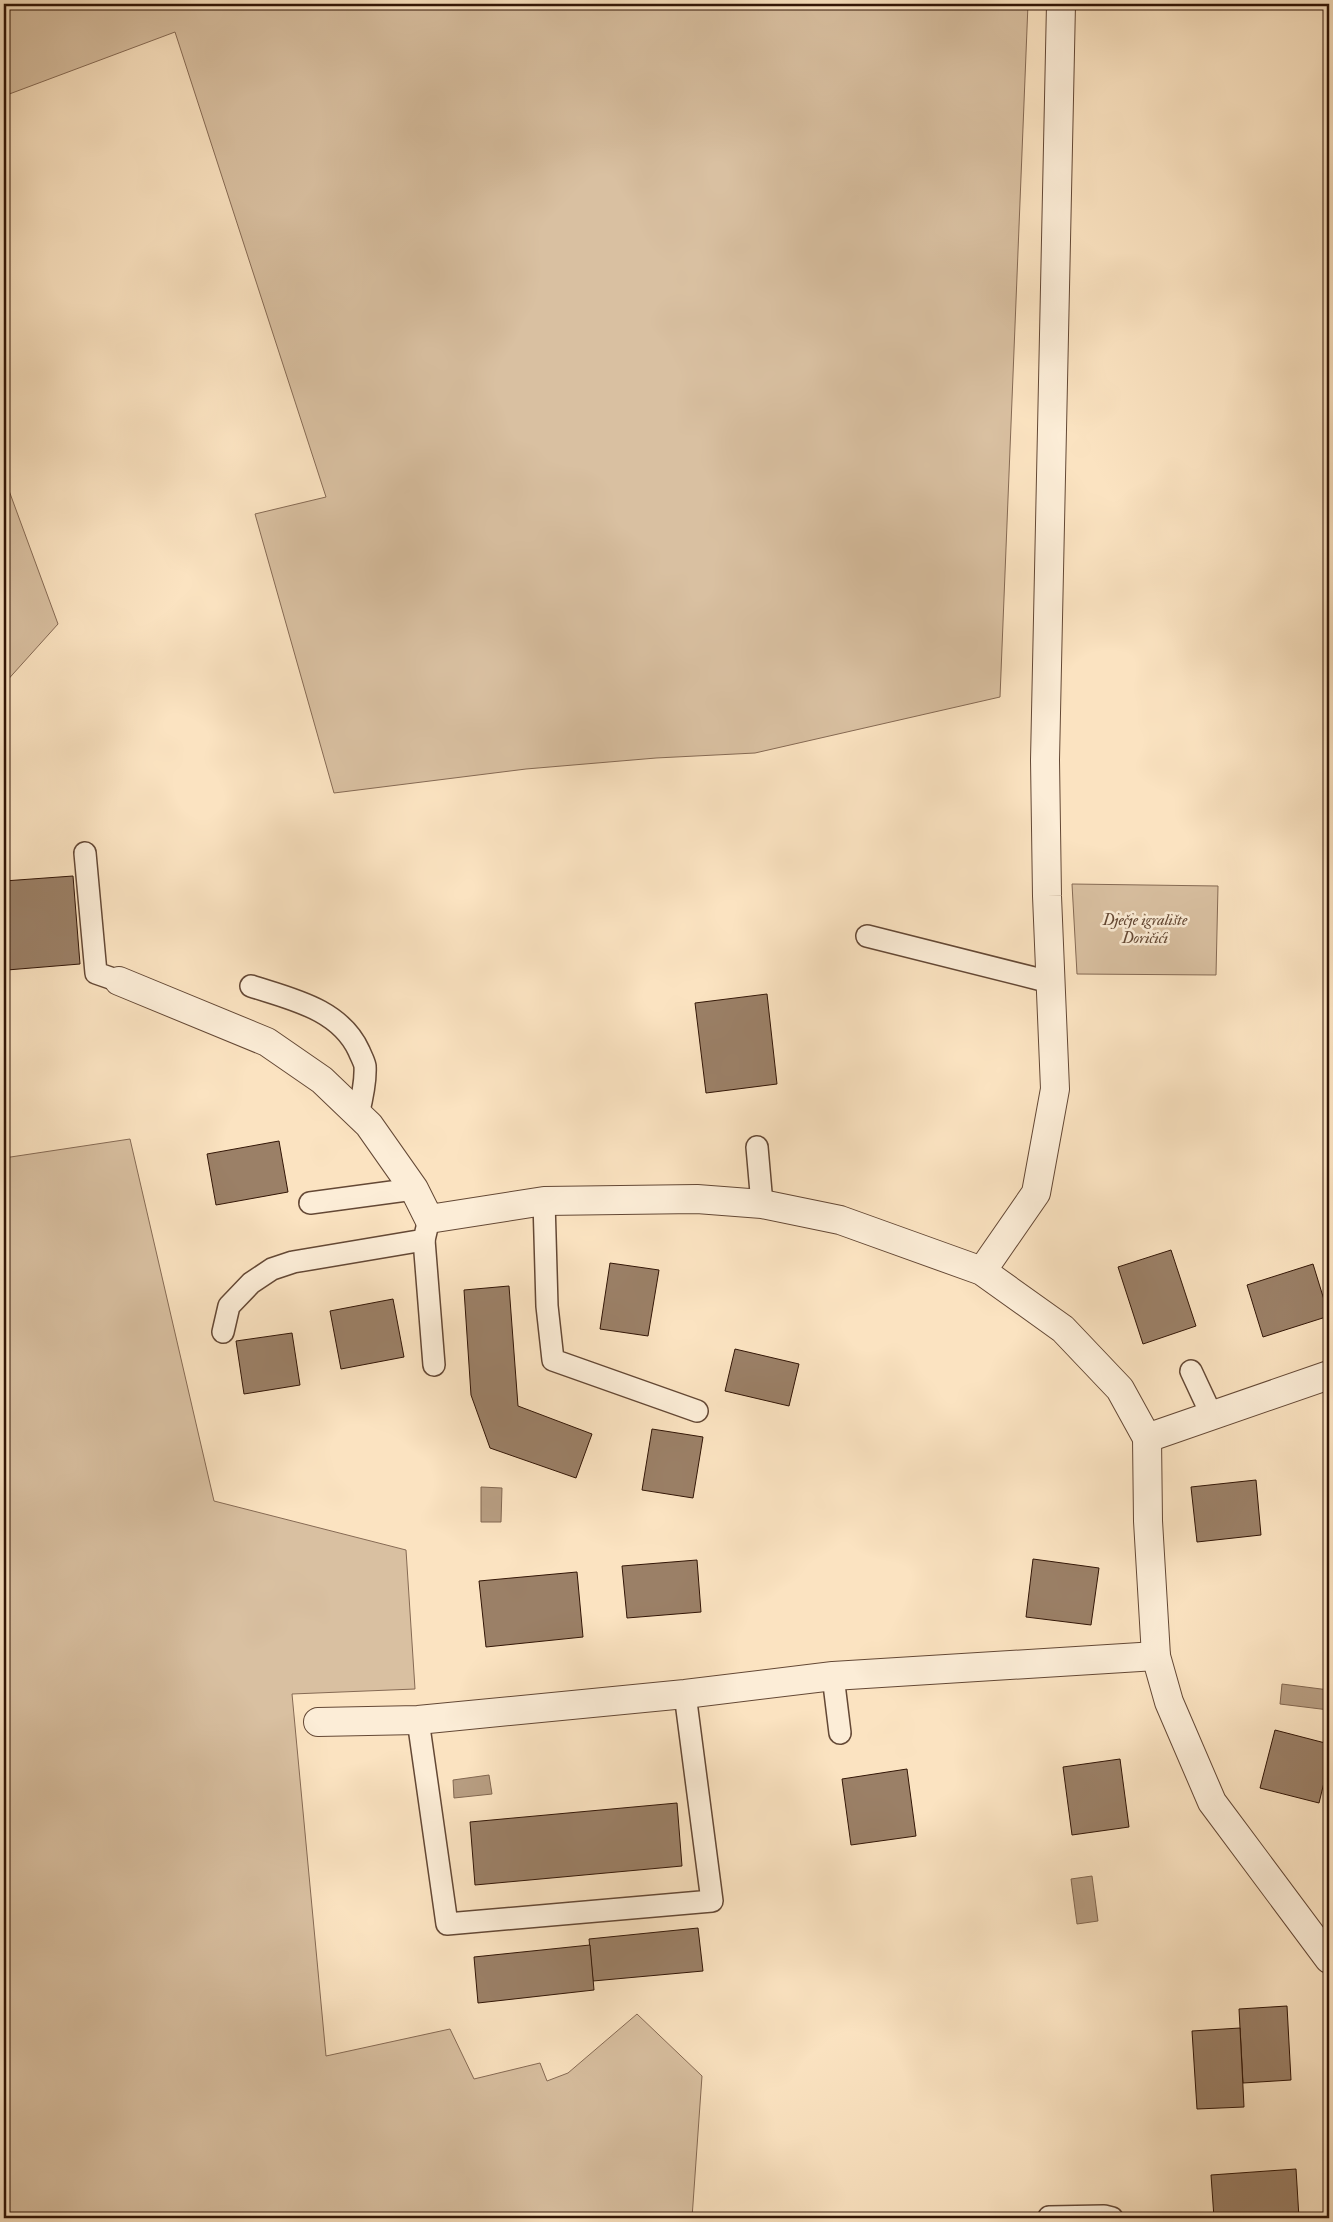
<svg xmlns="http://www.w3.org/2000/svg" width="1333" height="2222" font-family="'IM FELL Double Pica',serif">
<rect width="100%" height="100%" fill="#fbe3c1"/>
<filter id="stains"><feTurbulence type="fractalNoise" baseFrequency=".004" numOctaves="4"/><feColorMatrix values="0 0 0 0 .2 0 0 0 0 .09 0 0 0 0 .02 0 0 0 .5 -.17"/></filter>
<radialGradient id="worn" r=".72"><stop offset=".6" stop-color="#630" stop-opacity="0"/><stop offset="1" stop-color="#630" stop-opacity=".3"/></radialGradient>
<g fill="#d9c0a1" stroke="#866a54">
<path d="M4,4H1028L1000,697L755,753L656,758L526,769L334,793L255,514L326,497L175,32L4,96Z"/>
<path d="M4,477L58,624L4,684Z"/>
<path d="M1072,884L1218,886L1216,975L1077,974Z"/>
<path d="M130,1139L214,1501L406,1550L415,1689L292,1694L326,2056L450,2029L474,2079L540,2063L547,2081L568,2073L637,2014L702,2076L692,2218H4V1158Z"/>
</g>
<g fill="#b79d81" stroke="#826750">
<path d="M481,1487L502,1488L501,1522H481Z"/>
<path d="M1282,1684L1329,1690V1710L1280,1704Z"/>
<path d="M489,1775L492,1794L454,1798L453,1780Z"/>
<path d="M1092,1876L1098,1921L1077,1924L1071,1879Z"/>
</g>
<g fill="#9b8067" stroke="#321506">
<path d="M73,876L80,964L7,970L4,927V881Z"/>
<path d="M767,994L777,1084L706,1093L695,1003Z"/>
<path d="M279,1141L288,1192L216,1205L207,1154Z"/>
<path d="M1171,1250L1196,1326L1143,1344L1118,1267Z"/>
<path d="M610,1263L659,1270L648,1336L600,1329Z"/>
<path d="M1313,1264L1329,1316L1263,1337L1247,1285Z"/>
<path d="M509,1286L518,1406L592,1434L576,1478L490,1448L471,1395L464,1290Z"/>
<path d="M393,1299L404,1357L341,1369L330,1311Z"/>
<path d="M292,1333L300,1385L244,1394L236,1341Z"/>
<path d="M735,1349L799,1364L789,1406L725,1391Z"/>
<path d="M652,1429L703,1437L693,1498L642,1490Z"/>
<path d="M1256,1480L1261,1535L1197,1542L1191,1487Z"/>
<path d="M1033,1559L1099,1568L1091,1625L1026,1617Z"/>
<path d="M697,1560L701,1612L627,1618L622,1566Z"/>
<path d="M577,1572L583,1637L486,1647L479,1581Z"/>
<path d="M1275,1730L1329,1744V1762L1319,1803L1260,1788Z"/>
<path d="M1120,1759L1129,1827L1072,1835L1063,1767Z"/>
<path d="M907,1769L916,1836L851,1845L842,1779Z"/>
<path d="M677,1803L682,1866L475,1885L470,1822Z"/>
<path d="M698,1928L703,1971L593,1981L589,1939Z"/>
<path d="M590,1945L594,1990L478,2003L474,1957Z"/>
<path d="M1287,2006L1291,2080L1243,2083L1239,2009Z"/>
<path d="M1240,2028L1244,2107L1197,2109L1192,2031Z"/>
<path d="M1296,2169L1299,2218H1214L1211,2175Z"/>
</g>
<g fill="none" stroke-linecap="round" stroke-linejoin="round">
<defs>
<g id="service">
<path d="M85,853L96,973L119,981"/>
<path d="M867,936L1050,982"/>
<path d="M251,986C291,999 340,1009 359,1051C361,1056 364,1061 365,1066C366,1082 362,1099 358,1115"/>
<path d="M757,1147L762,1204"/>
<path d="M544,1201L547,1306L553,1360L697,1411"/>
<path d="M310,1203L414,1189"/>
<path d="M424,1240L434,1365"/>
<path d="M223,1332L229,1306L251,1283L272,1269L293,1262L424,1240L429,1219"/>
<path d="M1191,1371L1212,1416"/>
<path d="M833,1676L840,1733"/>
<path d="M418,1720L447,1924L712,1901L685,1694"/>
<path d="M1049,2217L1104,2216L1112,2218"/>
</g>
<g id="minor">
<path d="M119,981L267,1042L322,1080L369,1125L414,1189L429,1219L544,1201L697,1199L762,1204L840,1220L982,1271L1063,1329L1120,1389L1147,1438L1148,1521L1156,1656L1169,1702L1212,1802L1329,1959"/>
<path d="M982,1271L1036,1193L1055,1089L1047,896L1045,760L1061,4"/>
<path d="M1147,1438L1329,1375"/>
<path d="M318,1722L418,1720L685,1694L833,1676L1156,1656"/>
</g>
</defs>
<use href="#service" stroke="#644835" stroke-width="24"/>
<use href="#minor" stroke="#644835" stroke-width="30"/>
<use href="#service" stroke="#fcedd7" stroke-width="21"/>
<use href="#minor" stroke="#fcedd7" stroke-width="28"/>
</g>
<g text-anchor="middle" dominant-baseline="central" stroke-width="5" stroke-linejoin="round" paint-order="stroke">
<g font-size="16" font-style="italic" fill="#644834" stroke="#fcedd7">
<text x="1145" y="920">Dječje igralište<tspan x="1145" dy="18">Doričići</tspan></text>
</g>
</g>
<rect width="1333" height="2222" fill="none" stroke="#fbe3c1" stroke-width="20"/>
<rect x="5" y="5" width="1323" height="2212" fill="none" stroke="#321506" stroke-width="2.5"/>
<rect x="10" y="10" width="1313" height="2202" fill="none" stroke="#321506"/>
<rect width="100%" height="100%" filter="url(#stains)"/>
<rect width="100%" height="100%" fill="url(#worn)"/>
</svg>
